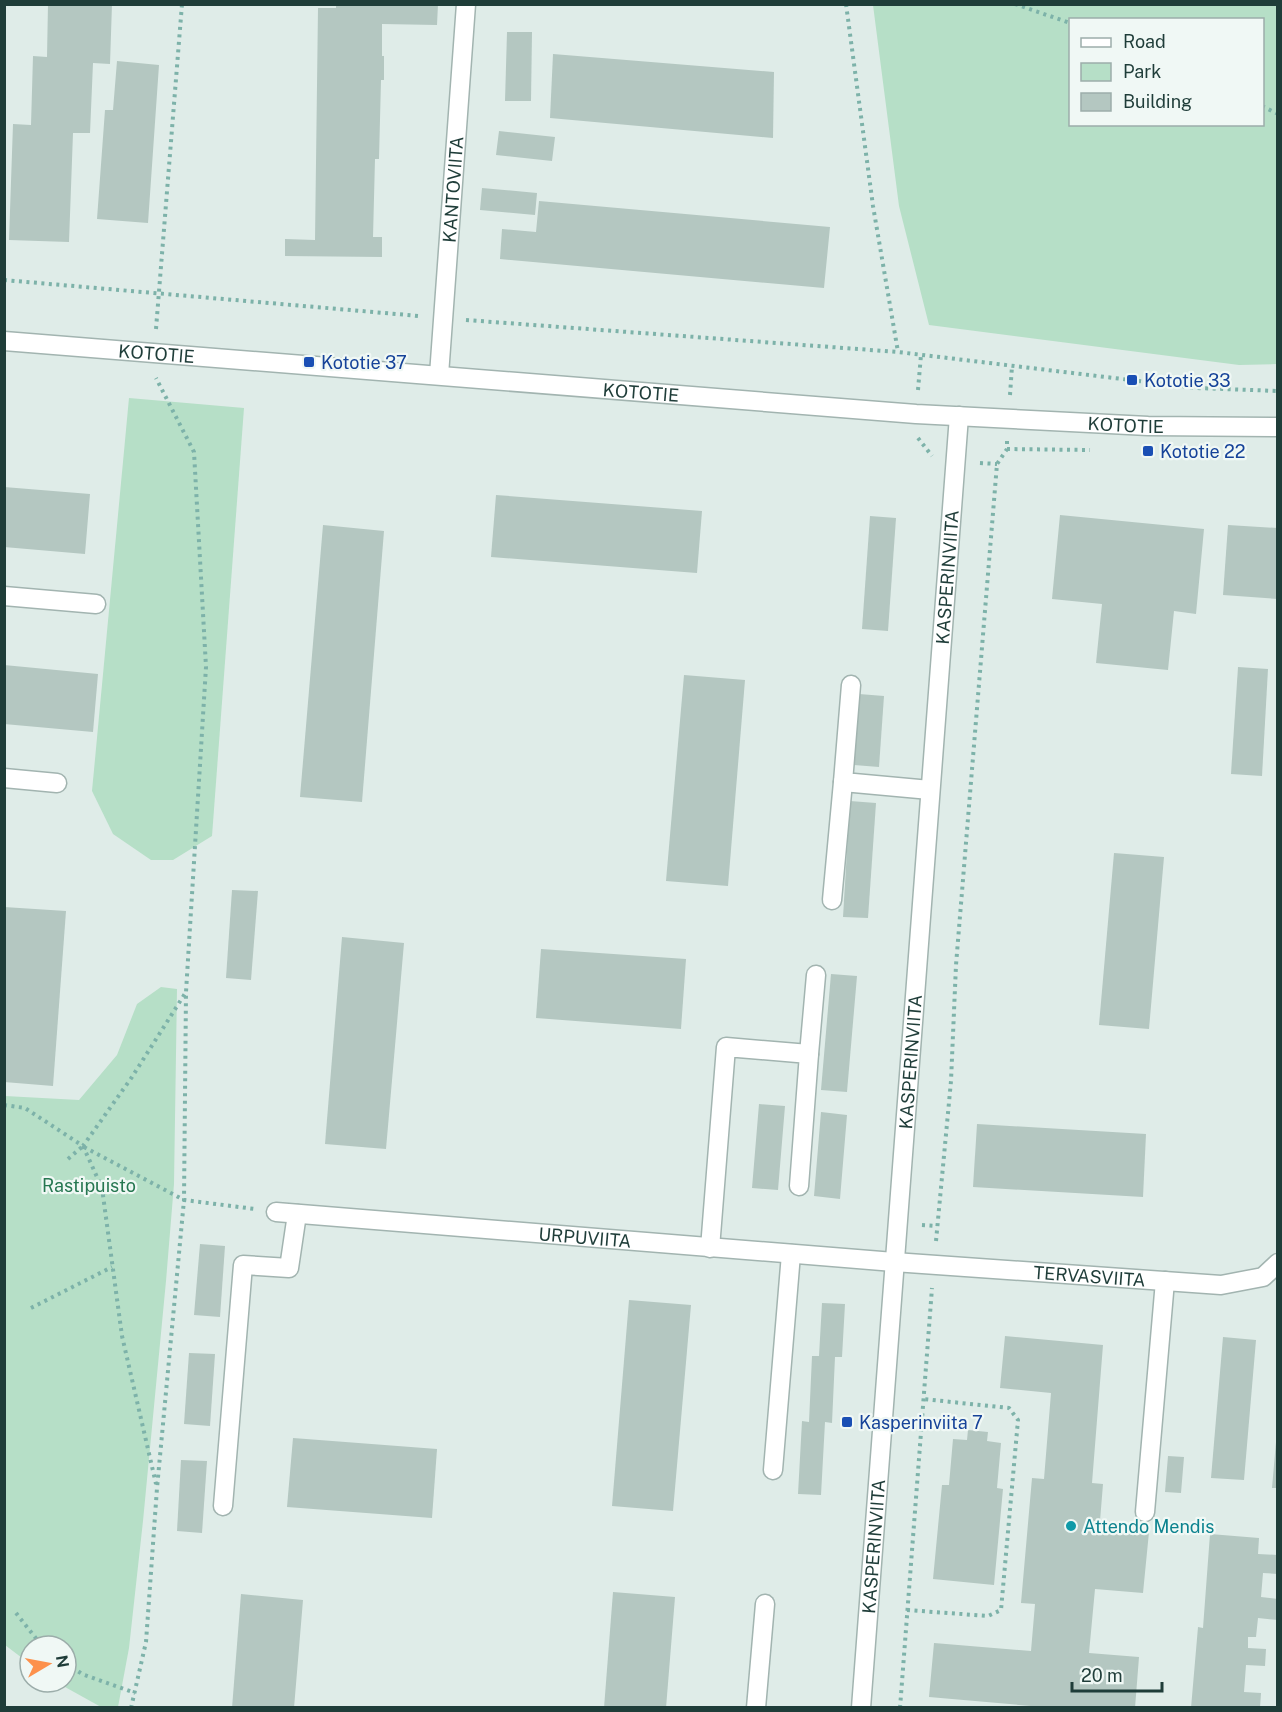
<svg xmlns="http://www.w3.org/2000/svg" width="1282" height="1712" font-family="'Public Sans',sans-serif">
<rect width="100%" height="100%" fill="#dfece8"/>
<g fill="#b6dfc7" fill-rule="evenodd">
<path d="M873,5H1277V364L1239,365L929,325L899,206ZM1070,20H1262V124H1070Z"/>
<path d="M129,398L244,408L212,836L173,860H151L113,834L92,791Z"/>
<path d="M161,987L177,989L174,1184L166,1281L143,1521L129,1648L118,1707H101L56,1682H66V1646H30V1664L5,1645V1096L79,1100L117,1055L137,1004Z"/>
</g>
<g fill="#b4c7c1">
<path d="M48,4H112L110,64L93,63L90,133H73L69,242L9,240L13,124L31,125L33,56L47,57Z"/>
<path d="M336,4H438L437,25L382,24V56H384V80H381L379,159H375L373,237H382V257L285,256V239L315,240L318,8H336Z"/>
<path d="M507,32H532L531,101H505Z"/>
<path d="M553,54L774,72L773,138L550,118Z"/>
<path d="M117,61L159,65L148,223L97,219L105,110H113Z"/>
<path d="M499,131L555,137L552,161L496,155Z"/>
<path d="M482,188L537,193L535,215L480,210Z"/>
<path d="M539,201L830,227L824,288L500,259L502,229L536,232Z"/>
<path d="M4,487L90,494L85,554L4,547Z"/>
<path d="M496,495L702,511L697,573L491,557Z"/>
<path d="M1060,515L1204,529L1196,614L1174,611L1168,670L1096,663L1102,604L1052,599Z"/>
<path d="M870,516L896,518L888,631L862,629Z"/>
<path d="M323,525L384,531L362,802L300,797Z"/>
<path d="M1228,525L1278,528V599L1223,595Z"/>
<path d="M4,665L98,674L93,732L4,724Z"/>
<path d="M1238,667L1268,669L1262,776L1231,774Z"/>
<path d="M684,675L745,680L728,886L666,881Z"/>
<path d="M859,694L884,696L879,767L854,765Z"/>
<path d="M850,801L876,803L868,918L843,917Z"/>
<path d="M1114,853L1164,857L1149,1029L1099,1025Z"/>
<path d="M232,890L258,891L251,980L226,978Z"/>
<path d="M4,907L66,911L53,1086L4,1082Z"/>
<path d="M342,937L404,943L386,1149L325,1144Z"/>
<path d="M541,949L686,959L681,1029L536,1018Z"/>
<path d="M831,974L857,976L847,1092L821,1090Z"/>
<path d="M759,1104L785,1106L778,1190L752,1188Z"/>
<path d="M821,1112L847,1115L840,1199L814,1196Z"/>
<path d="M977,1124L1146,1134L1143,1197L973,1187Z"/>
<path d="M200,1244L225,1246L220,1317L194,1315Z"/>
<path d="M629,1300L691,1305L673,1511L612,1506Z"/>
<path d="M822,1303L845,1304L842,1357H835L832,1423L825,1422L821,1495L798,1494L802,1421L809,1422L812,1356H819Z"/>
<path d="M1005,1336L1103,1345L1092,1483L1103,1484L1100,1521L1114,1522V1529L1149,1532L1143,1593L1095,1589L1089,1653L1139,1657L1135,1708H1054L929,1697L934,1643L1031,1651L1035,1604L1021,1603L1032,1478L1044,1479L1051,1393L1000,1388Z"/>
<path d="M1223,1337L1256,1340L1244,1480L1211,1478Z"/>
<path d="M189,1353L215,1354L210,1426L184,1424Z"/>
<path d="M968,1430L988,1432L987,1441L1001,1443L997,1488L1003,1489L994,1585L933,1579L942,1485H949L953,1439L967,1440Z"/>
<path d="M293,1438L437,1449L432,1518L287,1507Z"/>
<path d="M1276,1442H1278V1488H1272Z"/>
<path d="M1168,1456L1184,1457L1181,1493L1165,1492Z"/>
<path d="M181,1460L207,1461L202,1533L177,1531Z"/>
<path d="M1210,1534L1259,1538L1258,1554L1278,1555V1574L1263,1573L1261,1597L1278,1599V1620L1258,1618L1256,1637H1248V1648L1266,1649L1265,1666L1246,1665L1244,1692L1261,1693L1260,1708H1191L1198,1627L1203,1628Z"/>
<path d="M613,1592L675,1597L666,1708H604Z"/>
<path d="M241,1594L303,1600L294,1708H232Z"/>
</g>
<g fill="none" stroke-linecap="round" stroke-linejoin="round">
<defs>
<g id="minor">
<path id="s1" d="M4,341L916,414L1148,426L1278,427"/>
<path id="s2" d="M439,375L466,4"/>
<path d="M4,596L96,604"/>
<path d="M851,685L843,782L930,790"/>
<path d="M4,778L57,783"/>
<path d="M832,900L843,782"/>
<path d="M809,1054L816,975"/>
<path id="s3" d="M276,1212L894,1262L1221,1285L1263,1277L1278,1263"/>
<path d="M710,1248L726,1047L809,1054L799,1186"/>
<path d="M773,1470L791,1254"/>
<path d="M223,1506L243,1265L289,1268L297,1214"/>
<path d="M1145,1512L1165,1281"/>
<path d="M756,1708L765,1604"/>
<path id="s4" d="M861,1708L959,416"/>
</g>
</defs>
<use href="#minor" stroke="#a2b4b0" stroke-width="21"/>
<g stroke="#7db2a9" stroke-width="4" stroke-dasharray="3 4.5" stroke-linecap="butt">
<path d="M846,4L873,206L898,352"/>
<path d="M1015,4L1070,23"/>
<path d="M1262,106L1278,114"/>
<path d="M4,280L419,316"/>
<path d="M466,320L898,352L1197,388L1278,391"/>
<path d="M156,329L182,4"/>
<path d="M918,390L921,355"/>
<path d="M1010,395L1012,366"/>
<path d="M918,438L932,456"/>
<path d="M1007,449L1090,450"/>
<path d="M980,463L997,464"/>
<path d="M4,1105L25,1108L83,1146L132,1077L186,992"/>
<path d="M83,1146L102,1188L122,1336L156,1484"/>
<path d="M84,1147L184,1200L255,1209"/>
<path d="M68,1159L83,1146"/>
<path d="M922,1225L937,1226"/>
<path d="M936,1241L951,1081L956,965L997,464L1007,449V441"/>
<path d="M31,1308L112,1267"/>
<path d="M907,1610L988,1616L1001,1610L1018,1420L1009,1408L923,1399"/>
<path d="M16,1613L42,1646"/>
<path d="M66,1663L82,1674L135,1693"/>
<path d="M131,1708L146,1642L157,1488L184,1200L186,992L206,667L194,452L156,378"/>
<path d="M900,1708L932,1288"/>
</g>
<use href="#minor" stroke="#fff" stroke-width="18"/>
</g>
<g fill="#1a4fb4" stroke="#f0f8f5" stroke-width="2">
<rect x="303" y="356" width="12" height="12" rx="3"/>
<rect x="1126" y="374" width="12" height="12" rx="3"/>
<rect x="1142" y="445" width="12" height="12" rx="3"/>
<rect x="841" y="1416" width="12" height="12" rx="3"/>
</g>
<circle fill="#0f9aa8" stroke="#f0f8f5" stroke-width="2" cx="1071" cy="1526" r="6"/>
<g text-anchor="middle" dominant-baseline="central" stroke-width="4.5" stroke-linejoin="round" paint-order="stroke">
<g font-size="18" fill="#1f3d39" stroke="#f0f8f5">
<text stroke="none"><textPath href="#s2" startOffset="186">KANTOVIITA</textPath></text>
<text stroke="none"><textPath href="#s1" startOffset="153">KOTOTIE</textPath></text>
<text stroke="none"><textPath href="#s1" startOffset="639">KOTOTIE</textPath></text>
<text stroke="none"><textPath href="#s1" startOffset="1125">KOTOTIE</textPath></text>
<text stroke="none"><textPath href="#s4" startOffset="1134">KASPERINVIITA</textPath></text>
<text stroke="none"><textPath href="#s4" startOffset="648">KASPERINVIITA</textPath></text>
<text stroke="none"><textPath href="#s3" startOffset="310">URPUVIITA</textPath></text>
<text stroke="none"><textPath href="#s3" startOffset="816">TERVASVIITA</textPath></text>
<text stroke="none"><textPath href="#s4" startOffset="162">KASPERINVIITA</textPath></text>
</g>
<g font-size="18" fill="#164399" stroke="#f0f8f5" text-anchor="start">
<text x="321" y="362">Kototie 37</text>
<text x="1144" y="380">Kototie 33</text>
<text x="1160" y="451">Kototie 22</text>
<text x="859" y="1422">Kasperinviita 7</text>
</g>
<g font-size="18" fill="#267751" stroke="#f0f8f5">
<text x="89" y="1185">Rastipuisto</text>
</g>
<g font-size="18" fill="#0d838f" stroke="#f0f8f5" text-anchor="start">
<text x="1083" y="1526">Attendo Mendis</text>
</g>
</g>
<rect width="1282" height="1712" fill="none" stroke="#1f3d39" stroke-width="12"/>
<rect x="1069" y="18" width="195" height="108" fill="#f0f8f5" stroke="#9cadaa" stroke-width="1.5"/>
<rect x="1081" y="38" width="30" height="9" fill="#ffffff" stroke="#9cadaa" stroke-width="1.5"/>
<text x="1123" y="48" font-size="18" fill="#1f3d39">Road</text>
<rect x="1081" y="63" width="30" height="18" fill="#b6dfc7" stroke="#9cadaa" stroke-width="1.5"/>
<text x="1123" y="78" font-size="18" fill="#1f3d39">Park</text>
<rect x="1081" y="93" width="30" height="18" fill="#b4c7c1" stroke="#9cadaa" stroke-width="1.5"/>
<text x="1123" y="108" font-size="18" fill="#1f3d39">Building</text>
<g transform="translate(48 1664) rotate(80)"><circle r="28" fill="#f0f8f5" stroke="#9cadaa" stroke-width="1.5"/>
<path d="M0-4.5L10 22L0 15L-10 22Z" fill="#fd914c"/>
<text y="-9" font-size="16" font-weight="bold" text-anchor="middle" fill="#1f3d39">N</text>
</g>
<path d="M1072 1682v9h90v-9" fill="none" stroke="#1f3d39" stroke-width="3"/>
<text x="1081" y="1682" font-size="18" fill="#1f3d39" stroke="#f0f8f5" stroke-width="4.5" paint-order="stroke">20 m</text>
</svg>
